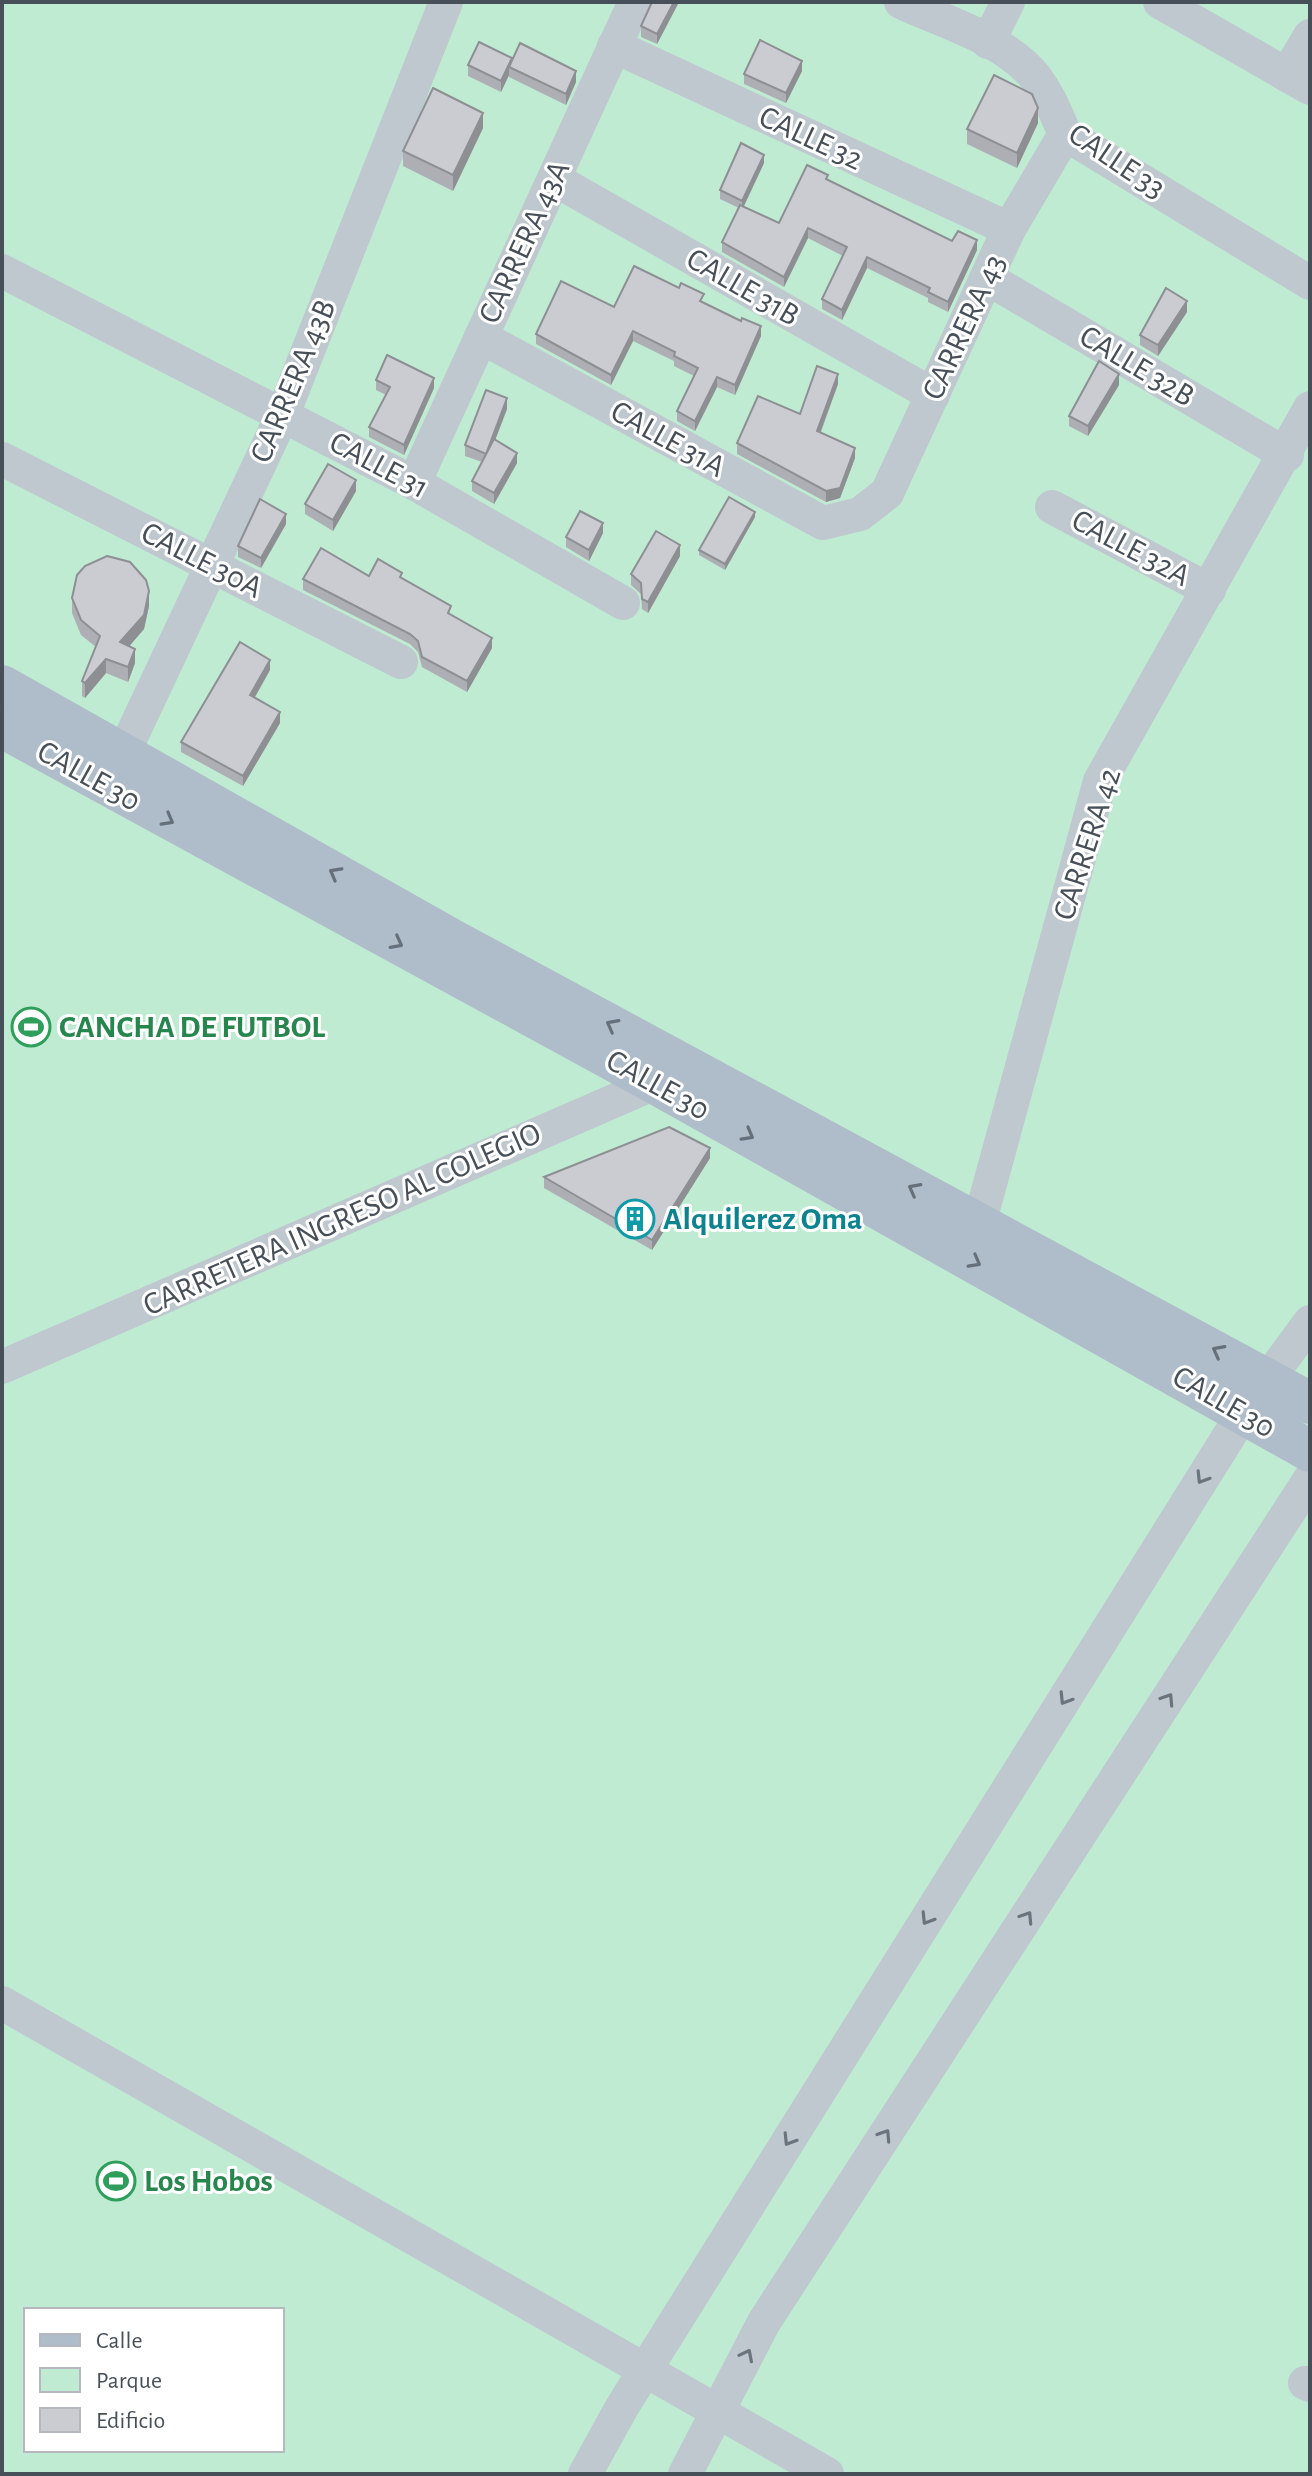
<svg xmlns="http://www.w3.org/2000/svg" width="1312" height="2476" font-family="'Alegreya Sans',sans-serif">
<rect width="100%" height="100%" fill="#f0eded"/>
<path fill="#beebd1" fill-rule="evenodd" d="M2,2H1310V2474H2ZM26,2310H282V2450H26Z"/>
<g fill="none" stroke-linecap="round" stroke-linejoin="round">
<g stroke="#bfc7cf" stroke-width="34">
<path d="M901,2C944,22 1005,39 1036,78C1049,95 1056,114 1065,134L1310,283"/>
<path d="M1160,2L1310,88"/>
<path d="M988,42L1008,2"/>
<path d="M614,46L1009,229"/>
<path d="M1287,75L1310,36"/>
<path d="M554,179L933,395"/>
<path d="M2,271L414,483L623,603"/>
<path d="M987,278L1287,455"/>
<path d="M481,337L823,523L860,514L887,493L1009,229L1065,134"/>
<path d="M2,459L401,662"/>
<path d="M414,483L635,2"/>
<path d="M1052,507L1209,590"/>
<path d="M123,754L283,414L446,2"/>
<path d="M979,1224L1100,781L1310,408"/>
<path d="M2,1367L655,1083L664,1066"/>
<path d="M2,2003L827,2474"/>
<path d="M1305,2383L1310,2385"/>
<path d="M585,2474L622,2407L1244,1412L1310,1322"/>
<path d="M685,2474L764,2322L1310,1479"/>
</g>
<g stroke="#afbcca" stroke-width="42">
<path d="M2,686L454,941L1310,1403"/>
<path d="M2,727L655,1083L1310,1451"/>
</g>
</g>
<g fill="#aeafb5">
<path d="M652,2H679L657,44L641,37V26Z"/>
<path d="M512,58L576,82L566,105L509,77V75L501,92L468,76V65Z"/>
<path d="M802,71L786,103L744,84V74Z"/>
<path d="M1038,123L1017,168L967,144V129Z"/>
<path d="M483,128L453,191L403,166V151Z"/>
<path d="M764,163L744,206L779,223L828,180L952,241L977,250L948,312L928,302V298L867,268L842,320L822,309V299L843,256L808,238L784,287L722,252V242L739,208L720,199V190Z"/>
<path d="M704,303L761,336L735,395L717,387L695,431L677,421V411L694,376L674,366V361L633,341L611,385L536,344V334L614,307Z"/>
<path d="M1187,312L1158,356L1140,345V335Z"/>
<path d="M376,380L434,388L404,455L369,437V427L386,395L376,390Z"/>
<path d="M838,384L821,432L855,458L840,498L826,502L737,454V443L800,414Z"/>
<path d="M1119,385L1088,436L1069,426V416Z"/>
<path d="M507,409L495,440L517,463L494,504L472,491V481L482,462L465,456V445Z"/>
<path d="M356,491L333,531L305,514V504Z"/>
<path d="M755,517L725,570L699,555V550Z"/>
<path d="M286,524L261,568L238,557V546Z"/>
<path d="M603,533L589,561L566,547V537Z"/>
<path d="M680,556L648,613L642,609L641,594L631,585V574Z"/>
<path d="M369,576L402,578L451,615L492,648L467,692L422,667L418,652L410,644L303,590V579Z"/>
<path d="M72,598L149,606L144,629L129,646L135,663L128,682L106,673L85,698L82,696V681L96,647L81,635L72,613Z"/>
<path d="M270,670L254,698L280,723L243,786L181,752V742Z"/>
<path d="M710,1158L652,1250L544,1188V1177Z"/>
</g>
<g fill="#8d8f93">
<path d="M674,2H679L657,44V34Z"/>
<path d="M512,58L509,67V75L501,92V81Z"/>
<path d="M802,61V71L786,103V93Z"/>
<path d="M576,71V82L566,105V94Z"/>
<path d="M1038,108V123L1017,168V153Z"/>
<path d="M483,113V128L453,191V175Z"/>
<path d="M764,155V163L742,210V201Z"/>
<path d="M808,228V238L784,287V277Z"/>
<path d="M977,240V250L948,312V302Z"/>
<path d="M867,257V268L842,320V310Z"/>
<path d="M1187,301V312L1158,356V345Z"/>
<path d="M761,326V336L735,395V385Z"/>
<path d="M633,331V341L611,385V375Z"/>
<path d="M838,374V384L817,441V431Z"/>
<path d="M1119,374V385L1088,436V426Z"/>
<path d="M717,377V387L695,431V421Z"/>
<path d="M434,378V388L404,455V445Z"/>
<path d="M507,398V409L486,464V454Z"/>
<path d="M855,448V458L840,498L826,502V491Z"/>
<path d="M517,453V463L494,504V493Z"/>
<path d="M356,480V491L333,531V520Z"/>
<path d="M755,512V517L725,570V564Z"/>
<path d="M286,514V524L261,568V558Z"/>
<path d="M603,523V533L589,561V550Z"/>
<path d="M680,545V556L648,613V602Z"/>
<path d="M149,591V606L144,629L120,657V642Z"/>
<path d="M492,638V648L467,692V681Z"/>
<path d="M135,649V663L128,682V667Z"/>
<path d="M106,659V673L85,698V683Z"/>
<path d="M270,660V670L250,706V695Z"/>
<path d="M280,712V723L243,786V776Z"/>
<path d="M710,1148V1158L652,1250V1240Z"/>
</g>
<g fill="#caccd2" stroke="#8d8f93" stroke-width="2">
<path d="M652,2H674L657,34L641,26Z"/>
<path d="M760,40L802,61L786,93L744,74Z"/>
<path d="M479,42L512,58L501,81L468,65Z"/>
<path d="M520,43L576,71L566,94L509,67Z"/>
<path d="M994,75L1032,94L1038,108L1017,153L967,129Z"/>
<path d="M433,88L483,113L453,175L403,151Z"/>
<path d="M741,143L764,155L742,201L720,190Z"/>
<path d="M807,165L828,175L826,179L952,241L958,231L977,240L948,302L928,292L930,288L867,257L842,310L822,299L847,247L808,228L784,277L722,242L740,205L779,223Z"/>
<path d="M634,266L679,288L681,283L704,294L700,301L741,321L742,318L761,326L735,385L717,377L695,421L677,411L698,368L674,356L675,352L633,331L611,375L536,334L561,281L614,307Z"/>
<path d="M1166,288L1187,301L1158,345L1140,335Z"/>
<path d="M387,355L434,378L404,445L369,427L390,387L376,380Z"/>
<path d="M1099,361L1119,374L1088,426L1069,416Z"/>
<path d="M817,366L838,374L817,431L855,448L840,488L826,491L737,443L758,396L800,414Z"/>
<path d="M486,390L507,398L486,454L465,445Z"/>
<path d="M494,439L517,453L494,493L472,481Z"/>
<path d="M328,464L356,480L333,520L305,504Z"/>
<path d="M729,497L755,512L725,564L699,550Z"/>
<path d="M260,499L286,514L261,558L238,546Z"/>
<path d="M580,511L603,523L589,550L566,537Z"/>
<path d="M656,531L680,545L648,602L642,599L641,583L631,574Z"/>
<path d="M321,548L369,576L378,559L402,573L400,577L451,606L448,613L492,638L467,681L422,657L418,641L410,634L303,579Z"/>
<path d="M107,556L130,562L146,580L149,591L144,615L120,642L135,649L128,667L106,659L85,683L82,681L100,636L81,620L72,598L77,575L85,566Z"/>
<path d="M240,642L270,660L250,695L280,712L243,776L181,742Z"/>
<path d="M669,1127L710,1148L652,1240L544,1177Z"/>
</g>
<defs><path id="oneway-chevron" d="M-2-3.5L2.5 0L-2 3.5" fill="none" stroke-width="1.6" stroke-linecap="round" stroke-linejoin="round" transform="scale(2)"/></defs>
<g stroke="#66707b">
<use href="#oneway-chevron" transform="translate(168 820) rotate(29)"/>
<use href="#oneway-chevron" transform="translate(335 873) rotate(-151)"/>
<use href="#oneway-chevron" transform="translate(397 943) rotate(28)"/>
<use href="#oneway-chevron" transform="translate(612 1025) rotate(-152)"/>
<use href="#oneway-chevron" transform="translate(748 1135) rotate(29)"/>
<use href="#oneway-chevron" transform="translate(914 1189) rotate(-152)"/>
<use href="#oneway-chevron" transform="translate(975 1262) rotate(29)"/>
<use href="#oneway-chevron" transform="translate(1218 1351) rotate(-152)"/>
</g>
<g stroke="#6b747c">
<use href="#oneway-chevron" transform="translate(1202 1478) rotate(122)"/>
<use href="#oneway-chevron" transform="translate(1065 1699) rotate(122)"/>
<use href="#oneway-chevron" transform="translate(1168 1699) rotate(-57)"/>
<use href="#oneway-chevron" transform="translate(1027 1917) rotate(-57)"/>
<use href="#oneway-chevron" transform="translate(927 1919) rotate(122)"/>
<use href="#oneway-chevron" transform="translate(885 2135) rotate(-57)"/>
<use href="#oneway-chevron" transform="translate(789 2140) rotate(122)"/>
<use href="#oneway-chevron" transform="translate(747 2355) rotate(-63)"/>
</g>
<defs>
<symbol id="stadium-ring" viewBox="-11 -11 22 22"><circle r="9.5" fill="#fff" stroke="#2e9e5b" stroke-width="1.5"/><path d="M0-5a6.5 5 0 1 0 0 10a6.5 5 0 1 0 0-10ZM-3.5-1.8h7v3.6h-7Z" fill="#2e9e5b"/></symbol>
<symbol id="building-ring" viewBox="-11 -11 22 22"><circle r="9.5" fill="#fff" stroke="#0f9aa8" stroke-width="1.5"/><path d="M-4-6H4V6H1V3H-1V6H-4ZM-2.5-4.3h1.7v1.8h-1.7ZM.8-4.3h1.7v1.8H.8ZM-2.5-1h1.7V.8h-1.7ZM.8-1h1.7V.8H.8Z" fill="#0f9aa8"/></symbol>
</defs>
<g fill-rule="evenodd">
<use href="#stadium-ring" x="9" y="1005" width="44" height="44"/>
<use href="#building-ring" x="613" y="1197" width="44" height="44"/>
<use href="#stadium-ring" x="94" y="2159" width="44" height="44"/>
</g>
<g text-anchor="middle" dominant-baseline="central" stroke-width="6" stroke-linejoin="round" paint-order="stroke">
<g font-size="32" fill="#475059" stroke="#fff">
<text transform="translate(811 138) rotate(25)">CALLE 32</text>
<text transform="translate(1117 161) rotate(34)">CALLE 33</text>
<text transform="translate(524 242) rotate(-65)">CARRERA 43A</text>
<text transform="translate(743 287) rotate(30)">CALLE 31B</text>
<text transform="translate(964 327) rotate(-65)">CARRERA 43</text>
<text transform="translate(1137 366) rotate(31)">CALLE 32B</text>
<text transform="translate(293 381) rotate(-67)">CARRERA 43B</text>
<text transform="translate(668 439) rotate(29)">CALLE 31A</text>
<text transform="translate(379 465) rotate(28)">CALLE 31</text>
<text transform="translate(1131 548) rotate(28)">CALLE 32A</text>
<text transform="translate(202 560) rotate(27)">CALLE 30A</text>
<text transform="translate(89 776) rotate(29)">CALLE 30</text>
<text transform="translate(1087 844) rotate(-72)">CARRERA 42</text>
<text transform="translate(658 1085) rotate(29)">CALLE 30</text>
<text transform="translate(342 1219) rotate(-24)">CARRETERA INGRESO AL COLEGIO</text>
<text transform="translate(1224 1402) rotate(30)">CALLE 30</text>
</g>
<g font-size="32" font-weight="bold" fill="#27864d" stroke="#fff" text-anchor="start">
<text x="59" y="1027">CANCHA DE FUTBOL</text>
<text x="144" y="2181">Los Hobos</text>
</g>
<g font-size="32" font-weight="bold" fill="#0d838f" stroke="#fff" text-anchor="start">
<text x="663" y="1219">Alquilerez Oma</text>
</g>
</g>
<rect width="1312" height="2476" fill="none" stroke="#475059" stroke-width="8"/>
<rect x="24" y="2308" width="260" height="144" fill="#ffffff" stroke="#b5b9bd" stroke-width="2"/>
<rect x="40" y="2334" width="40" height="12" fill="#afbcca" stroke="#b5b9bd" stroke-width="2"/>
<text x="96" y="2348" font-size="24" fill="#475059">Calle</text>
<rect x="40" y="2368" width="40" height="24" fill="#beebd1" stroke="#b5b9bd" stroke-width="2"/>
<text x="96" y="2388" font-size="24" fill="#475059">Parque</text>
<rect x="40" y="2408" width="40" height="24" fill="#caccd2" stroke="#b5b9bd" stroke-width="2"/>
<text x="96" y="2428" font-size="24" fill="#475059">Edificio</text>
</svg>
